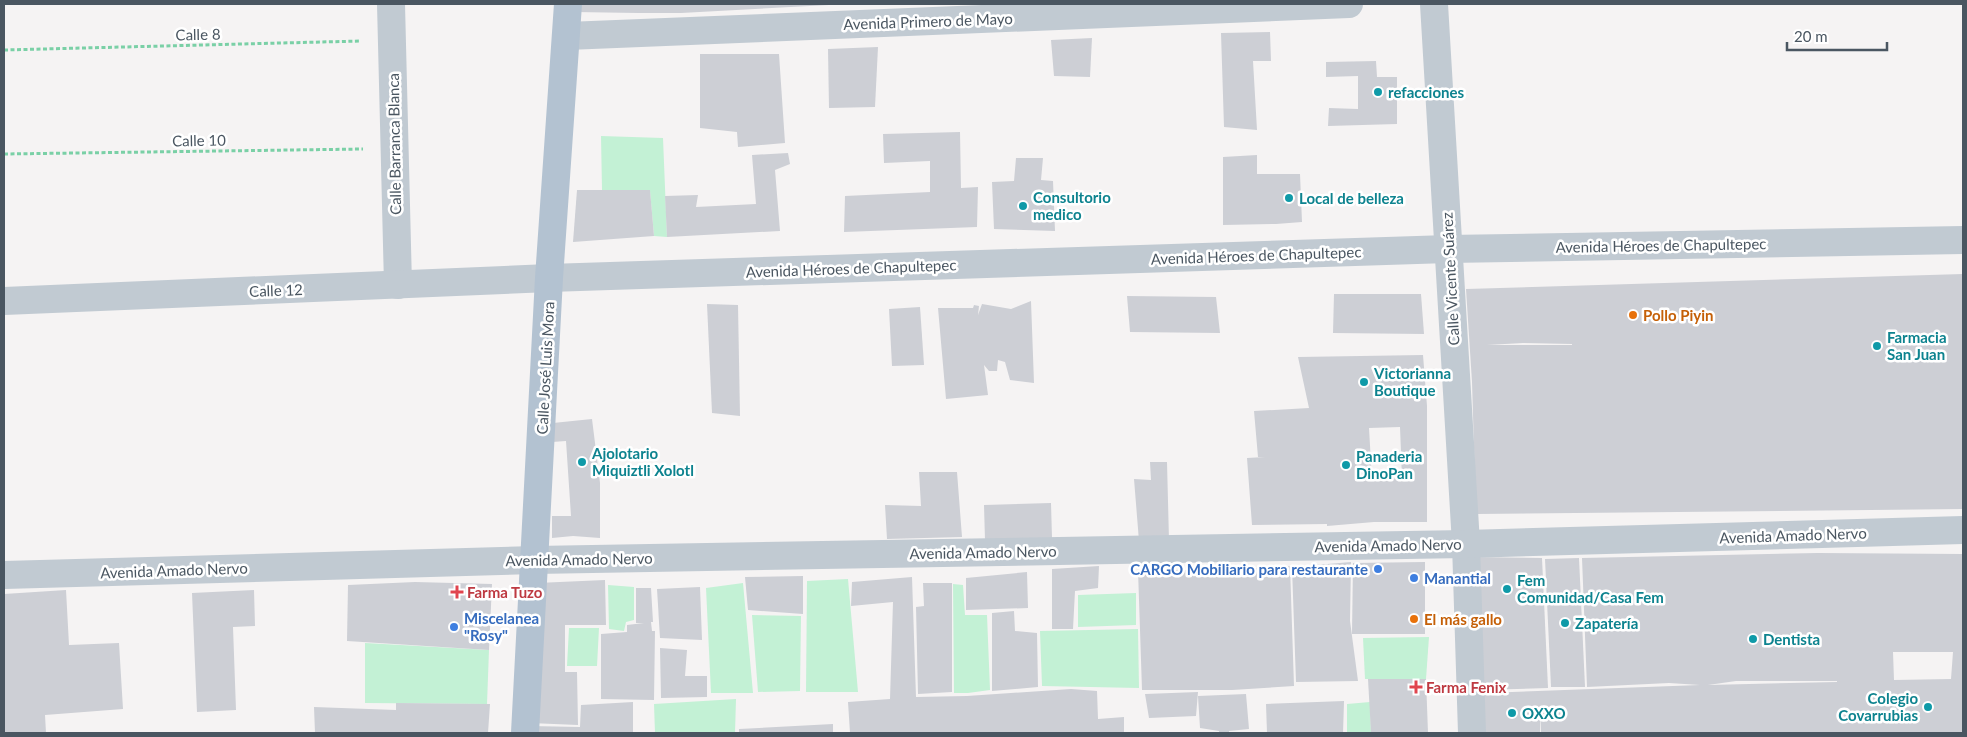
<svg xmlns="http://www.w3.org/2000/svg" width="1967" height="737" font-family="Lato,sans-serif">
<rect width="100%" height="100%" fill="#f5f3f3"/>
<g fill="#c3f1d5">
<path d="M601,136L663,138L667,237L654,236L650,191L602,190Z"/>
<path d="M848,579L858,692H806L807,581Z"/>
<path d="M743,583L753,693H711L706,588Z"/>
<path d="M953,584L963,585L965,615H987L990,690L968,693H954Z"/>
<path d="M608,585L634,587V620L626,622L624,631L609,629Z"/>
<path d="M1136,593V625L1078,627V595Z"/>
<path d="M752,615L801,616L800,691L758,692Z"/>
<path d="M569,628H599L597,666H567Z"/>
<path d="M1138,629L1139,688L1042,686L1040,631Z"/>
<path d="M1429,637L1426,679H1365L1363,638Z"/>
<path d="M365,643L489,650L487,704L365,703Z"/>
<path d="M736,699L735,733H655L654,704Z"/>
<path d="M1370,702L1371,733H1347V704Z"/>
</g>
<g fill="#cdcfd5" fill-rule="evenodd">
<path d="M575,4H829V5L681,13H638L574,12Z"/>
<path d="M1270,32L1271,61H1253L1257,130L1224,127L1221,33Z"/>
<path d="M1092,38L1090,77L1054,76L1051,40Z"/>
<path d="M878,47L875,107L829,108L828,49Z"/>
<path d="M700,54H779L785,143L738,147L737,132L700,128Z"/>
<path d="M1376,61L1377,77H1397V124L1328,126L1329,108L1358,109V76L1326,77V62Z"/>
<path d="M960,132L961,188L978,187L977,227L844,232L845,196L930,192V161L884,163L883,134Z"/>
<path d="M788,153L790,164L775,170L780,231L667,237L665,196L698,195L696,207L756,204L752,155Z"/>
<path d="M1257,155V174H1300L1302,222L1276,224L1223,225V157Z"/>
<path d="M1016,158H1043L1041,180L1053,181L1055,231L994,229L992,182L1014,181Z"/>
<path d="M577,190H650L654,236L573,242Z"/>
<path d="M1963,274V509L1476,514L1472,382L1466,289ZM1523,343L1572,344V345H1487Z"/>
<path d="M1334,294H1421L1424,334L1333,333Z"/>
<path d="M1127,296L1216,297L1220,333L1130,332Z"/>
<path d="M1031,301L1034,383L1010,380L1005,362L998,360L997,371H989L984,365L988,395L946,399L938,308H973L974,305L979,306L978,315L982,304L1011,309Z"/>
<path d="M707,304L738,305L740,416L712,413Z"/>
<path d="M920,307L924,365L892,366L889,309Z"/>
<path d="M1423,355L1427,406V522H1374L1327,526V524L1252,525L1247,458L1265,457H1258L1254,411L1309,408L1298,357ZM1400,427L1402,478L1372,480L1369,428Z"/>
<path d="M592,419L600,483V538L573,536L552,538V516H571L566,441L552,442L553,423Z"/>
<path d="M1150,462H1167L1169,540L1139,541L1134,479L1151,480Z"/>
<path d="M919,472H957L962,537L887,539L885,505L921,506Z"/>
<path d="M1051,503L1052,538L985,540L984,505Z"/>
<path d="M1818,553L1963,554V733H1541L1540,707V733H1484V693L1700,685L1669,683L1587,687L1582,558ZM1893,652H1953L1951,679L1894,680ZM1736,681H1837V682L1708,685Z"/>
<path d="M1469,557L1542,558L1548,688L1481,690Z"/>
<path d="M1579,558L1585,687H1551L1545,559Z"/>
<path d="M1351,562L1350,621L1358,681L1296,682L1292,567Z"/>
<path d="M1425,562V634H1352L1353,563Z"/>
<path d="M1099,566L1098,588L1075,591L1073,629H1052V569Z"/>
<path d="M1290,566L1294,686L1232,690H1142L1138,570H1228Z"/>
<path d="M1027,572L1028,608L966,610V578Z"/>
<path d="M803,576V614L748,610L745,577Z"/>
<path d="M912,577L916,697L967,696L1071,689L1097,691L1098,719L1124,717V733H850L848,702L890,699L893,602L851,606L852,582Z"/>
<path d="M605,580L606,625H565V672H577L578,725L530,723L537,583Z"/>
<path d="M415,582L492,584L489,650L347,641L348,585Z"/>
<path d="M923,583H952V692L918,694L916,607L924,606Z"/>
<path d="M700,587L702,640L660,638L657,589Z"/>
<path d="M636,588H651L653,622H651L652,631H655L654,700L601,699V634L627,632V625L644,623H636Z"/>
<path d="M66,590L69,645L119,643L123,709L45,715L46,733H4V594Z"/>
<path d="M254,590L255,626L233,627L236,710L197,712L192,593Z"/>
<path d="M1014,611L1015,631L1037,633L1038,687L992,691V613Z"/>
<path d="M660,648L687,650L685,676H707V697L661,698Z"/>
<path d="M1368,679H1426L1428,733H1371Z"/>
<path d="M1198,692L1196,716L1149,718L1145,694Z"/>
<path d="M1246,694L1249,729L1229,731V733H1219V731L1200,728L1198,696Z"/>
<path d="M1344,701L1343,733H1267L1266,704Z"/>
<path d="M633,702V733H530V726L580,727L581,705Z"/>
<path d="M396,703L490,704L488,733H315L314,707L396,710Z"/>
<path d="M833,724V733H739V729Z"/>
</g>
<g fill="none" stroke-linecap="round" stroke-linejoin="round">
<g stroke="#7ad0a6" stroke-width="3" stroke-dasharray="4 2.5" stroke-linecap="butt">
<path d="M4,50L361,41"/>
<path d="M4,154L363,149"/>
</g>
<g stroke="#c1cad2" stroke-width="28">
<path d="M391,4L398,285"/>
<path d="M1434,4L1466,544L1472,733"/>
<path d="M567,36L1349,4"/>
<path d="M4,301L549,278L1448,249L1963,240"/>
<path d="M4,575L535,560L1466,544L1963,530"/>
</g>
<path stroke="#b3c2d1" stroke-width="28" d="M525,733L549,278L568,4"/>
</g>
<g fill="#0f9aa8" stroke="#fff" stroke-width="2">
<circle cx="1378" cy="92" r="5"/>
<circle cx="1289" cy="198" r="5"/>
<circle cx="1023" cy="206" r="5"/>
<circle cx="1877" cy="346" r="5"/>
<circle cx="1364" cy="382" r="5"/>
<circle cx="582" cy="462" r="5"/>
<circle cx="1346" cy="465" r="5"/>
<circle cx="1507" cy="589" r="5"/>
<circle cx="1565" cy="623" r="5"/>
<circle cx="1753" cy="639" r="5"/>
<circle cx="1928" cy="707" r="5"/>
<circle cx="1512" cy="713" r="5"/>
</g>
<g fill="#e8710a" stroke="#fff" stroke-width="2">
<circle cx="1633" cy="315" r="5"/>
<circle cx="1414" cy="619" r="5"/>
</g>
<g fill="#3f7fe0" stroke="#fff" stroke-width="2">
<circle cx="1378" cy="569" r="5"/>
<circle cx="1414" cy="578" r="5"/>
<circle cx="454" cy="627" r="5"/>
</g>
<g fill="#e0444e" stroke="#fff" stroke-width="2">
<path d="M454.5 584.5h5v5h5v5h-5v5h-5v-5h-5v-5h5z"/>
<path d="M1413.5 679.5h5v5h5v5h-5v5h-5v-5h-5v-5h5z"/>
</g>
<g text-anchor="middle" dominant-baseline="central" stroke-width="5" stroke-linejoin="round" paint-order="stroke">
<g font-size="15" fill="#4a5661" stroke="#fff">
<text transform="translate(928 21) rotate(-2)">Avenida Primero de Mayo</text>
<text transform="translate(198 34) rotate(-1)">Calle 8</text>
<text transform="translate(199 140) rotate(-1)">Calle 10</text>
<text transform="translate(394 144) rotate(-91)">Calle Barranca Blanca</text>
<text transform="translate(1661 245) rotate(-1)">Avenida Héroes de Chapultepec</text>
<text transform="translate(1256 255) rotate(-2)">Avenida Héroes de Chapultepec</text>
<text transform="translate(851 268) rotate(-2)">Avenida Héroes de Chapultepec</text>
<text transform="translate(1450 279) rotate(-93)">Calle Vicente Suárez</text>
<text transform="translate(276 290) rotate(-2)">Calle 12</text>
<text transform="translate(545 368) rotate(-87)">Calle José Luis Mora</text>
<text transform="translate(1793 535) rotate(-2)">Avenida Amado Nervo</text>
<text transform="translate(1388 545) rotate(-1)">Avenida Amado Nervo</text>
<text transform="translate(983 552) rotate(-1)">Avenida Amado Nervo</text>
<text transform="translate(579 559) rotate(-1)">Avenida Amado Nervo</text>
<text transform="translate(174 570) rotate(-2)">Avenida Amado Nervo</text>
</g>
<g font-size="15" font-weight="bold" fill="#0d838f" stroke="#fff" text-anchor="start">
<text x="1388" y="92">refacciones</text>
<text x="1033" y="197">Consultorio<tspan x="1033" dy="17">medico</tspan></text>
<text x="1299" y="198">Local de belleza</text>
<text x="1887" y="337">Farmacia<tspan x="1887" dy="17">San Juan</tspan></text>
<text x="1374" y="373">Victorianna<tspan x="1374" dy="17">Boutique</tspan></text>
<text x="592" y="453">Ajolotario<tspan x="592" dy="17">Miquiztli Xolotl</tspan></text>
<text x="1356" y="456">Panaderia<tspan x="1356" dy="17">DinoPan</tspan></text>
<text x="1517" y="580">Fem<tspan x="1517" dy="17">Comunidad/Casa Fem</tspan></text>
<text x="1575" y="623">Zapatería</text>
<text x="1763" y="639">Dentista</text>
<text x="1918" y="698" text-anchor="end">Colegio<tspan x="1918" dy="17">Covarrubias</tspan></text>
<text x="1522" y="713">OXXO</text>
</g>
<g font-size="15" font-weight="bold" fill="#c56008" stroke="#fff" text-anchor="start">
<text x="1643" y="315">Pollo Piyin</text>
<text x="1424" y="619">El más gallo</text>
</g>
<g font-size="15" font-weight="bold" fill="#366cbe" stroke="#fff" text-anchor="start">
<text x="1368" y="569" text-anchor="end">CARGO Mobiliario para restaurante</text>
<text x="1424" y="578">Manantial</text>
<text x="464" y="618">Miscelanea<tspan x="464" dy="17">"Rosy"</tspan></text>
</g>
<g font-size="15" font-weight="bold" fill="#be3a42" stroke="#fff" text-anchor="start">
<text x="467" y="592">Farma Tuzo</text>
<text x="1426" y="687">Farma Fenix</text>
</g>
</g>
<rect width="1967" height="737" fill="none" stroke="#4a5661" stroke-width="10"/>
<path d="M1787 42v8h100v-8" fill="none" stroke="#4a5661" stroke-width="2.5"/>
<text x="1794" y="42" font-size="15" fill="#4a5661" stroke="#ffffff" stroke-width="4" paint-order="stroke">20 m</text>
</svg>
